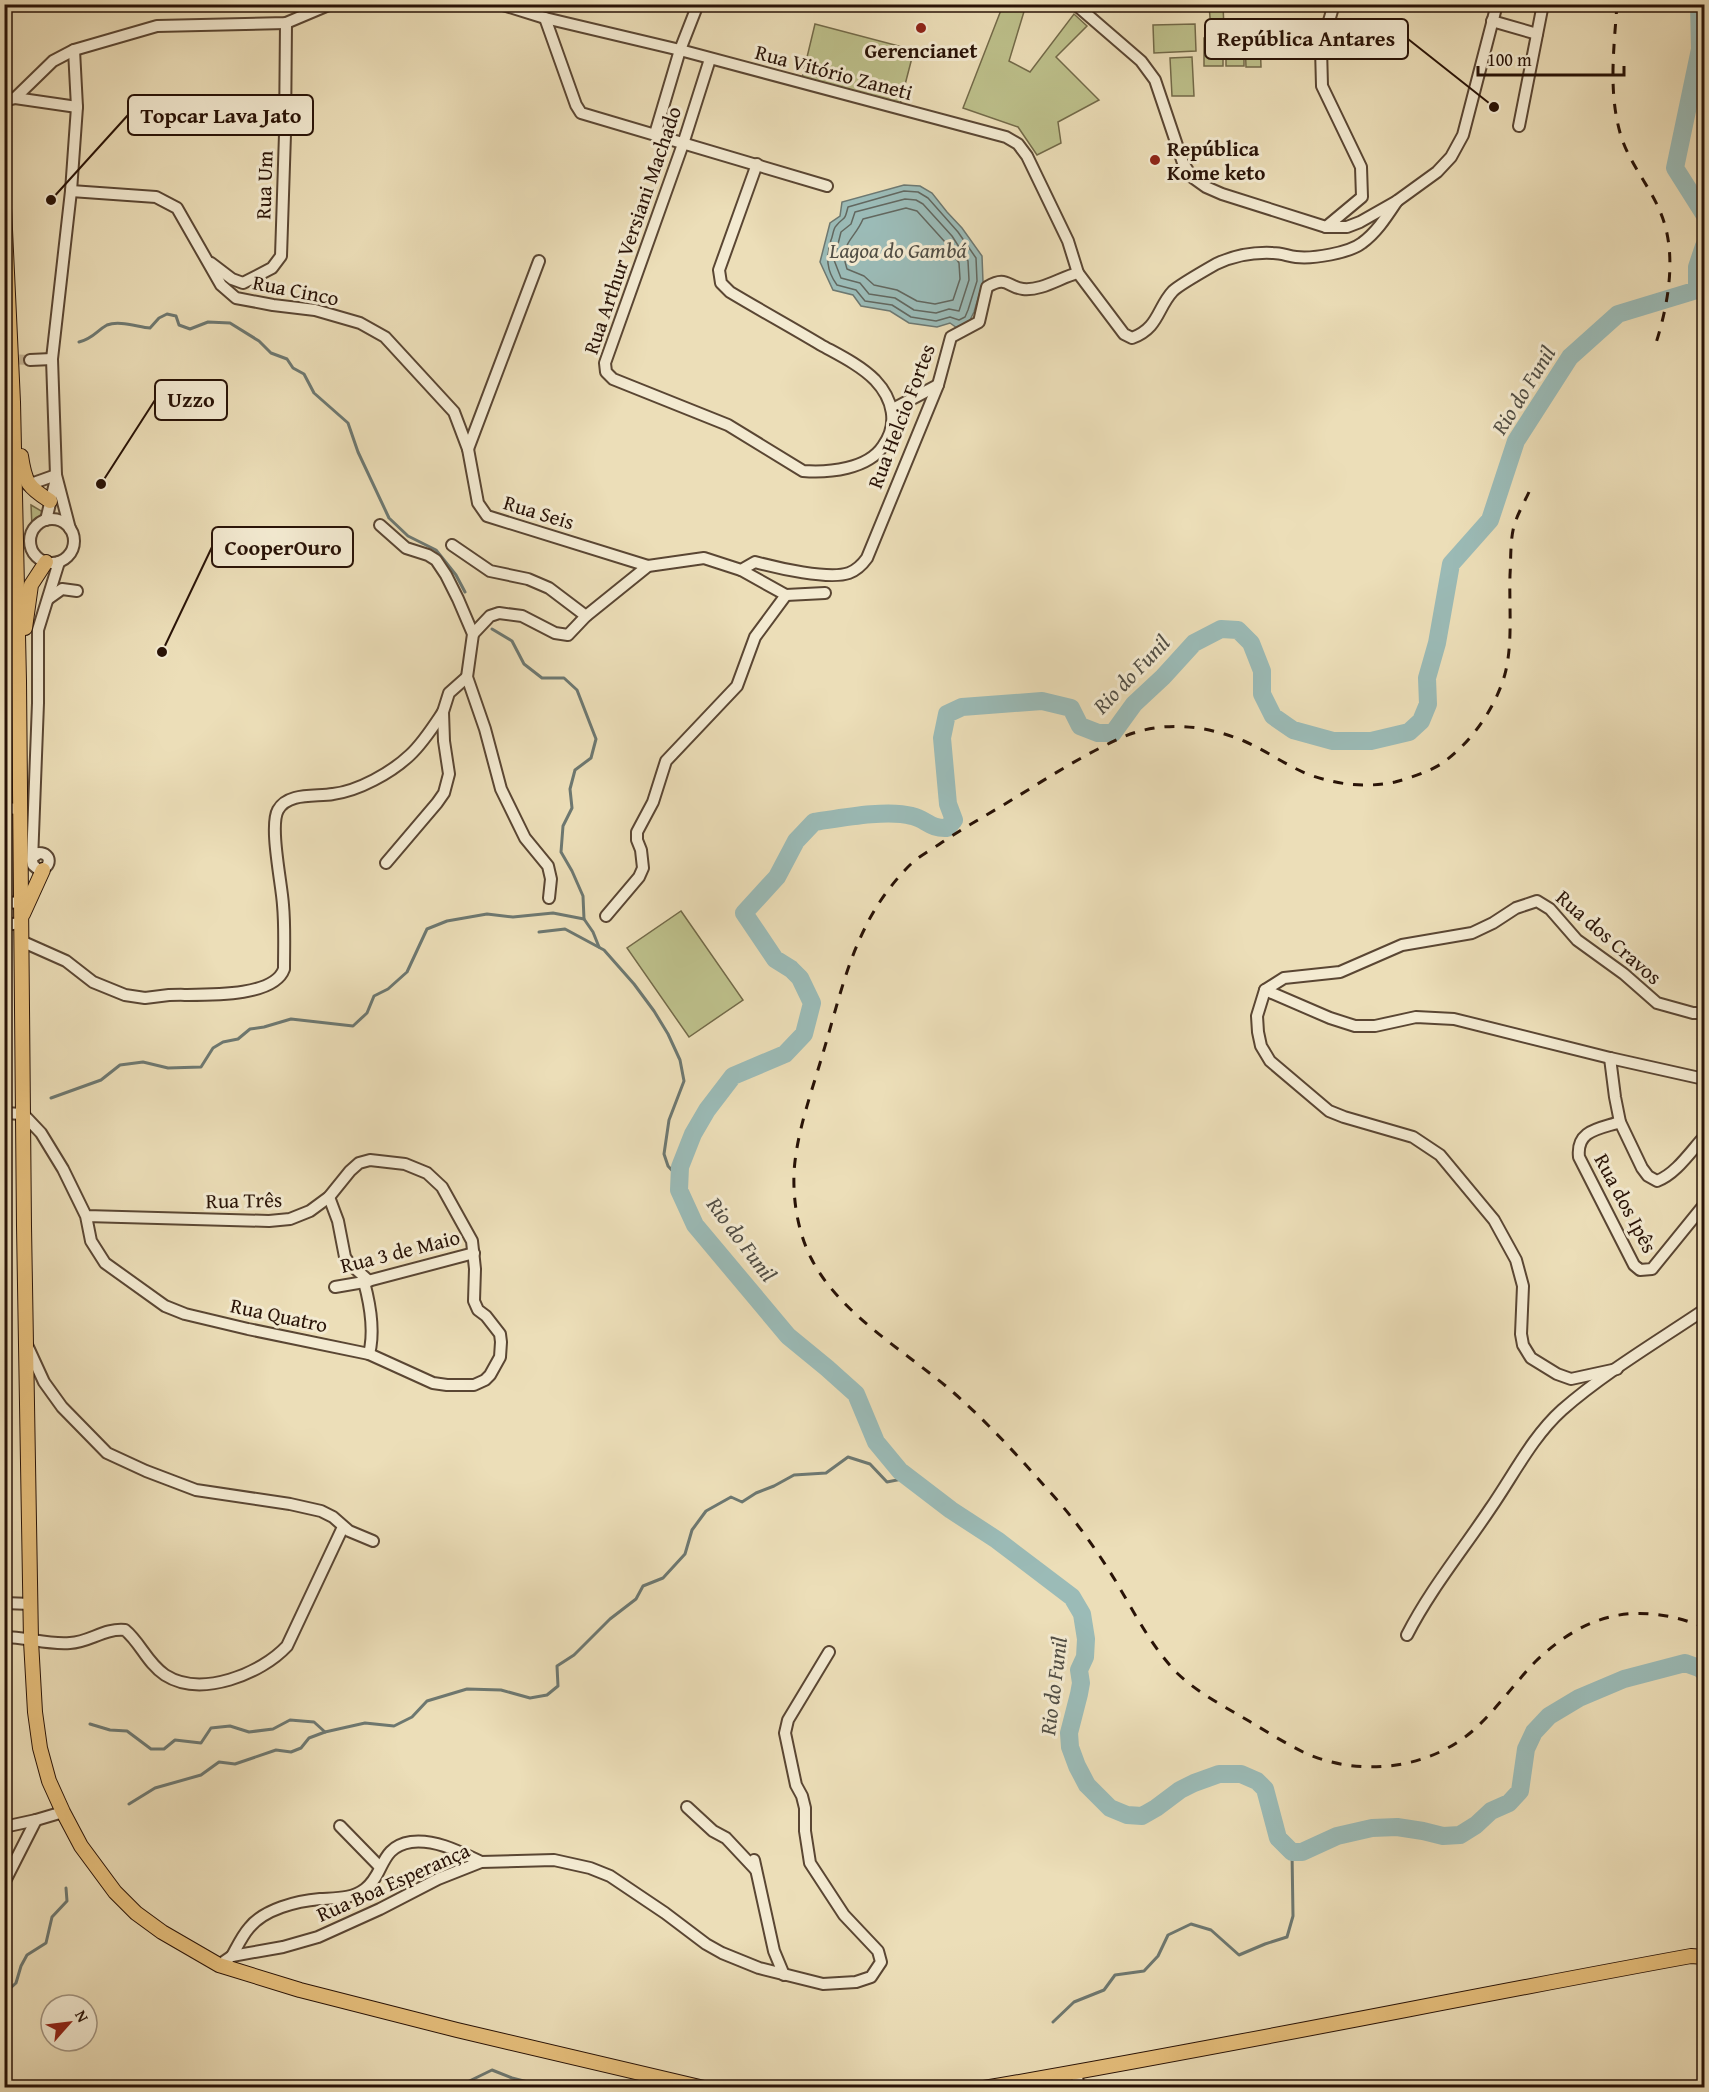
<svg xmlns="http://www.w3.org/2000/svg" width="1709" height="2092" font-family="'Gentium Book Plus',serif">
<rect width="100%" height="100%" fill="#ecdeb8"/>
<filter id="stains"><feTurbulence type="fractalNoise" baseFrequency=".00333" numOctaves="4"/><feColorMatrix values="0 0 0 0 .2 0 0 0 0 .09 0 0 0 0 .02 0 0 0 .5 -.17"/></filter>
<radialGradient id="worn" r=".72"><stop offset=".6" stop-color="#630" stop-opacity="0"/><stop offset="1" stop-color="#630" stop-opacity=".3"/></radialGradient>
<g fill="#bdc08b" stroke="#736a49" stroke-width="1.5">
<path d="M1003,5H1026L1009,61L1030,72L1074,14L1087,26L1056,57L1099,100L1058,122L1061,143L1037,155L1018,127L963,108Z"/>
<path d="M1209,5H1223L1224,29L1211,30Z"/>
<path d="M815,24L914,50L900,104L802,78Z"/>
<path d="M1195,24L1196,51L1154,53L1153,25Z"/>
<rect x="1226" y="37" width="18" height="29"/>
<path d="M1245,37H1260L1261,67H1246Z"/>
<rect x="1204" y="38" width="19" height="28"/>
<path d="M1192,57L1194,96H1172L1170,58Z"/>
<path d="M31,505L48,515L32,527Z"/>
<path d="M681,911L743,1000L689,1037L627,948Z"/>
</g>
<path fill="#9bbbb7" stroke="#6d7871" stroke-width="1.5" d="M904,185L920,186L932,193L947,212L962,228L982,256L983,282L974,312L969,322L957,328L950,323L937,327L909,323L890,311L861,306L853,295L833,290L820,262L830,223L840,216L842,202Z"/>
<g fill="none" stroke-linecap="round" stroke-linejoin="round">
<g stroke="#62675f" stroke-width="1.5">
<path d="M904,191L918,192L928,198L958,232L976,258L977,281L968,310L965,317L959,320L950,317L936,321L911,317L892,305L865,301L856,290L837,285C826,270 826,257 831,240C833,236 833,229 836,226C845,215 844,223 848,207Z"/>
<path d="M905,199L916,200L923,204L952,236L968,261L969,280L959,311L949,309L936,313L914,310L895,298L869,294L860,283L841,278L834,260L841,232L851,224L855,212Z"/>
<path d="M906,208L917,211L945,242L959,263L960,279L953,300L935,304L917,301L897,290L874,285L864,276L847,269C838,244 855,239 863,219Z"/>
</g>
<g stroke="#6d7871" stroke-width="3">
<path d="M79,342C94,338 96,331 107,325C119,320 138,327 150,328L159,318L167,314L176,316L179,325L190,329L208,322L230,323L259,341L271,353L287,359L293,368L304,374L314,393L348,423L358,452L389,518L408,536L436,550L456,575L465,592"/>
<path d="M492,629L512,641L524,664L542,678H564L577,690L596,739L591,758L575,770L570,789L572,808L563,826L561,852L572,871L583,896L584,919L593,932L599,947"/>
<path d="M539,932L565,929L604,950L634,984L654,1011L668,1034L680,1060L684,1081L669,1120L664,1154L668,1166L679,1178"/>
<path d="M51,1098L101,1080L120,1065L143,1062L168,1068L201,1067L213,1048L223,1042L238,1039L250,1029L264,1027L291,1019L353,1026L367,1013L374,996L388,989L407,972L427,929L447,921L487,914L513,917L553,913L584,919"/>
<path d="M90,1724L110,1730L127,1731L151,1749H164L175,1740L201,1743L211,1728L230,1726L249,1732L273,1729L290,1720L314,1722L325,1732L365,1723L394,1726L412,1717L427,1701L467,1689L501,1690L530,1698L547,1695L558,1686L557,1666L574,1655L610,1619L636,1599L643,1586L663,1578L685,1554L692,1530L706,1511L731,1497L742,1502L756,1493L774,1486L794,1475L826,1473L848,1457L870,1464L887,1482L907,1478"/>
<path d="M129,1804L155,1788L201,1775L219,1762L235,1764L276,1750L291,1752L301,1748L309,1738L325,1732"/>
<path d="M4,1994L16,1983L21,1966L27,1955L46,1943L52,1917L67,1901L66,1888"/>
<path d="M1053,2022L1074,2002L1104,1990L1115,1975L1144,1971L1158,1956L1168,1935L1191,1924L1211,1930L1239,1955L1265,1944L1287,1937L1293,1916L1292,1852"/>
<path d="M455,2088L492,2070L512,2078L551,2088"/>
</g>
<g stroke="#9bbbb7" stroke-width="18">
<path d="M1699,4L1700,49L1675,168L1704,214"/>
<path d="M1704,246L1697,267V290L1618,314L1570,357L1516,441L1490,520L1451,564L1437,643L1427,678L1428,704L1421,721L1409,732L1371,741H1333L1293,730L1273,716L1262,694V671L1251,643L1238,630L1221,629L1194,643L1163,677L1134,704L1113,733H1098L1080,726L1071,708L1042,701L962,707L947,714L942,738L948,804L954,820L947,828C930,829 926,819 912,816C887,809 841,818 814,822L796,841L777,877L744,913L775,959L791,969L800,978L812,1003L804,1034L785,1054L733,1076L707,1110L693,1134L680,1167L679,1190L695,1225L788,1336L827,1368L856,1394L876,1442L900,1471L951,1510L997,1540L1072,1597L1082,1614L1086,1639L1085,1657L1079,1670L1081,1683L1079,1694L1069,1733L1070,1747L1077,1766L1087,1785L1110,1808L1127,1815L1142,1816L1156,1808L1180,1790L1194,1783L1219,1774H1241L1257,1781L1265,1789L1278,1838L1292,1852H1302L1337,1836L1372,1828L1397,1827L1423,1831L1443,1836L1460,1835L1476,1825L1491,1811L1509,1803L1520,1791L1526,1749L1534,1732L1549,1716L1579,1698L1624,1679L1685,1663L1699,1668L1704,1672"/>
</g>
<path stroke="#c5b595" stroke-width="10" stroke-dasharray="10 5" stroke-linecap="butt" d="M4,359L30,360"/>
<defs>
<g id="minor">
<path d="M500,4L545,18L680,50L1006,137L1018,144L1027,156L1068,241L1078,273"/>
<path d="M1075,4L1141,61L1155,80L1183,163L1192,177L1206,187L1222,194L1326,227H1347L1360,222L1397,201L1437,172L1451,157L1463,135L1497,4"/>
<path d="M545,18L576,105L581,113L827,186"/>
<path d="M1492,21L1537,34"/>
<path d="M710,59L683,144L605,363L606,372L613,379L728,425L803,471C829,473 868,469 883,446C899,424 893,399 875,380C860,365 839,355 821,345C791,327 760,310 730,292L721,283L719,270L757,164"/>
<path d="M15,98L77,107"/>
<path d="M4,101L15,98L53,61L74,50L157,26L286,23L331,4"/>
<path d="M1519,126L1543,4"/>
<path d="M655,134L680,50L698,4"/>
<path d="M71,191L156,197L177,208L221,285L236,298L273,305L315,310L360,323L385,337L454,412L468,449L478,503L487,516L648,566"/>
<path d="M1326,227L1362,197L1361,167L1322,86L1321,48L1334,4"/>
<path d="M211,263L232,279L243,283L272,268L281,256L285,134L286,23"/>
<path d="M30,360L52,359"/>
<path d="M893,409L938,385"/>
<path d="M468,449L539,261"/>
<path d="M28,485L56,475"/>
<circle cx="52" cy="541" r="22"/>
<path d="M46,520L56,479"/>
<path d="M380,525L406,548L428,555L436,560L446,575L458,599L473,634L467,677L485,729L501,789L525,838L548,866L551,879L549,898"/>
<path d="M70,529L56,475L52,359L71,191L77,107L74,50"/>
<path d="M452,545L490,571L528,579L549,588L586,616"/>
<path d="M741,570L786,595L825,593"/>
<path d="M4,588L16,616"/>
<path d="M48,599L62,589L77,591"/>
<path d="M473,634L490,616L499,613L522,616L555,633L568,635L586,616L648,566L704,558L741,570L755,562C777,568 829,580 849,573C857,570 862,565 867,558L938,385L951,337L979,322L987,287C1007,275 1007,287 1023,289C1042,291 1061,277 1078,273L1124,334L1132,338C1159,328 1157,308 1173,291C1178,286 1209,268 1216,264C1235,255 1252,252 1273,253C1281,253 1288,256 1296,257C1313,259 1349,253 1362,243C1377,232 1387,216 1397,201"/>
<path d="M4,808L19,809"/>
<path d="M33,857L39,853C52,853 52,868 39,870L33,865L32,861L38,703V630L59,562"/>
<path d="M386,863L437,803L444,793L449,774L444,741L443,712L449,693L467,677"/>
<path d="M4,902L20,903"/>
<path d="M606,916L639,877L643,868L641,850L637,840V832L653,802L666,761L737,686L755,637L786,595"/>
<path d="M4,925L21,923"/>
<path d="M21,941L66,961L93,982L125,995L145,998C153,997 161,996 169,995C195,994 273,1000 284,969C284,948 285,926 283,905C282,885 269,826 278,810C288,792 316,797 333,794C358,791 391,773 410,755C423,743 433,727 443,712"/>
<path d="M1265,990L1330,1018L1355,1026H1375L1416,1017L1454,1019L1610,1058L1704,1079"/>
<path d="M1610,1058L1615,1097L1620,1122L1642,1168L1648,1176L1657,1181C1676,1174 1691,1151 1704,1137"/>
<path d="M4,1113L23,1114L41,1133L63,1169L86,1216L91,1241L105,1263L165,1306L185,1314L248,1329L369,1354L433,1383L447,1385H474L485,1380L490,1375L500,1357L501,1342L500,1334L486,1316L478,1310L474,1301L475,1269L472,1241L442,1187L427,1173L405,1164L370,1160L359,1163L350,1171L329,1197L310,1211L290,1219L269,1221L86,1216"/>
<path d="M1620,1122C1599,1129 1576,1130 1579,1157L1634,1265L1640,1270L1652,1269L1704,1205"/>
<path d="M329,1197L338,1221L345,1257L349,1263L369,1281"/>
<path d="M364,1282C370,1304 375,1331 369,1354"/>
<path d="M335,1287L364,1282L474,1253"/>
<path d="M27,1345L44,1382L62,1407L107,1453L146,1471L196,1490L290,1504L321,1511L333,1517L349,1531L373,1541"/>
<path d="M1617,1369L1571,1379L1557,1374L1531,1358L1523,1345L1521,1334L1523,1286L1516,1260L1494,1220L1440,1155L1413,1137L1344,1117L1329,1111L1270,1061L1261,1046L1258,1032L1257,1016L1265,990L1284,978L1340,972L1402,945L1472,933L1493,923L1516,908L1537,901L1550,909L1577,940L1624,974L1657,1003L1693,1013H1704"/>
<path d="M4,1603L31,1604"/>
<path d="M1407,1635C1430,1590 1462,1551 1490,1509C1513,1476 1532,1437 1562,1410C1604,1373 1658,1341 1704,1310"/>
<path d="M4,1637C26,1637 48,1645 70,1643C90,1642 104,1628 125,1630C140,1642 147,1663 165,1675C201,1698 261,1674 287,1646L343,1527"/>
<path d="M687,1807L713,1831L726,1838L756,1870"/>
<path d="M340,1826L380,1867"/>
<path d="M4,1827L36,1820L63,1812"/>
<path d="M754,1860L774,1951L784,1975"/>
<path d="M4,1883L36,1820"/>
<path d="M232,1956C237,1947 242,1936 249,1928C264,1909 297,1901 320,1899C336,1898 352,1899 365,1889C385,1874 379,1847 411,1842C436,1839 460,1852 481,1862"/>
<path d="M219,1965L232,1956L283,1947L318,1937L380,1909L438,1879L481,1862L554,1860L590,1868L610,1876L665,1913L706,1944L722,1953L759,1968L823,1984L856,1982L871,1977L881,1962L878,1951L844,1915L810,1863L805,1831V1808L802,1796L796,1785L785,1733L788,1720L829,1652"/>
<path d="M1077,2072L1078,2088"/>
</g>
<g id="major">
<path d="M4,208L13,402L19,681L24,1226L31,1641L35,1712L40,1748L49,1781L63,1812L81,1846L115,1892L136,1913L162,1932L219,1965L300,1990L457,2030L704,2088"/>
<path d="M21,456C25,483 28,487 50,501"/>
<path d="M25,628L31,585L46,562"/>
<path d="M23,914L43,870"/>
<path d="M984,2088C1220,2048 1455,1999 1691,1956L1704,1957"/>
</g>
</defs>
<use href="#minor" stroke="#5a4633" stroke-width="14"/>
<use href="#major" stroke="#291307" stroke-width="16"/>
<use href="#minor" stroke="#f3ead1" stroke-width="10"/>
<use href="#major" stroke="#e6bf7c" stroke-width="14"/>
<g stroke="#291307" stroke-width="3" stroke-dasharray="10 10" stroke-linecap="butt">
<path d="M1617,4C1614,49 1608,93 1621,136C1629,162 1648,184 1659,209C1678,250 1669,302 1656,343"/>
<path d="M1529,492C1524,503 1517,515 1514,526C1510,541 1511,560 1510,575C1509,608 1513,643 1505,674C1495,709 1471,743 1441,764C1428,772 1410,778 1395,782C1366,788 1339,785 1310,775C1287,766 1267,751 1244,741C1205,725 1163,720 1123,737C1082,755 1043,781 1005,804C983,817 962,829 941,843C931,850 919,856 911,864C895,879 876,905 867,924C846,964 836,1010 823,1053C812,1091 796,1134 794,1173C793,1202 798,1232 811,1258C839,1314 907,1352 954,1393C988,1423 1019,1457 1049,1491C1074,1518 1096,1549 1115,1580C1134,1612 1151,1646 1177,1673C1198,1693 1225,1707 1249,1721C1267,1732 1285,1743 1303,1752C1359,1778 1431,1770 1477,1727C1498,1707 1515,1683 1535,1662C1587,1612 1637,1601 1704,1627"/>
</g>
</g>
<g fill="#8f2418" stroke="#f3ead1" stroke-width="2">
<circle cx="921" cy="28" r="6"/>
<circle cx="1155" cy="160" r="6"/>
</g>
<g text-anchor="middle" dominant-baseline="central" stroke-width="6" stroke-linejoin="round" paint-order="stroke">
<g font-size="21" font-weight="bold" fill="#291307" stroke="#f3ead1">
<text x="921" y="50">Gerencianet</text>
<text x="1167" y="148" text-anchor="start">República<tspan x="1167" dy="24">Kome keto</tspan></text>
</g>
<g font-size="21" fill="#291307" stroke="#f3ead1">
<text transform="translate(834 72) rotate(15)">Rua Vitório Zaneti</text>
<text transform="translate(264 185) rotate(-88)">Rua Um</text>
<text transform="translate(632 230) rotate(-71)">Rua Arthur Versiani Machado</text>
<text transform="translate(296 290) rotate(11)">Rua Cinco</text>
<text transform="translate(901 416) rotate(-69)">Rua Helcio Fortes</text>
<text transform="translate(539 512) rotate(17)">Rua Seis</text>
<text transform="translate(1609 937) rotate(41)">Rua dos Cravos</text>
<text transform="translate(244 1200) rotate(-1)">Rua Três</text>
<text transform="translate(1626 1203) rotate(62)">Rua dos Ipês</text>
<text transform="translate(400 1251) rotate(-14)">Rua 3 de Maio</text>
<text transform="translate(279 1315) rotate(12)">Rua Quatro</text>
<text transform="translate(393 1882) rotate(-24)">Rua Boa Esperança</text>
</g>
<g font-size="22" font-style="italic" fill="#514e45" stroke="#f3ead1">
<text x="898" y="250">Lagoa do Gambá</text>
<text transform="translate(1523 390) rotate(-58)">Rio do Funil</text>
<text transform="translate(1131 674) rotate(-46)">Rio do Funil</text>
<text transform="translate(742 1239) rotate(53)">Rio do Funil</text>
<text transform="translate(1053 1686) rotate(-83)">Rio do Funil</text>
</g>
</g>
<path fill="none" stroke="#291307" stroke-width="2" d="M1494 107L1408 39M51 200L128 115M101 484L155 400M162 652L212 547"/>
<g fill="#291307" stroke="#f3ead1" stroke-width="2">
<circle cx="1494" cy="107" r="6"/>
<circle cx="51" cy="200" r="6"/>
<circle cx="101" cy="484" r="6"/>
<circle cx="162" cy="652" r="6"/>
</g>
<g fill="#f3ead1" stroke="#291307" stroke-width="2">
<rect x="1205" y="19" width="203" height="40" rx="6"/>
<rect x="128" y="95" width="185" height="40" rx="6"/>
<rect x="155" y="380" width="72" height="40" rx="6"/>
<rect x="212" y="527" width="141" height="40" rx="6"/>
</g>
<g font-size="22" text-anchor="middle" font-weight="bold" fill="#291307">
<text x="1306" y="46">República Antares</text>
<text x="221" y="123">Topcar Lava Jato</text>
<text x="191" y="407">Uzzo</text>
<text x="283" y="555">CooperOuro</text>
</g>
<rect width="1709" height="2092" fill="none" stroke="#ecdeb8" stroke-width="24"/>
<rect x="6" y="6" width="1697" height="2080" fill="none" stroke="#291307" stroke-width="3"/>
<rect x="12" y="12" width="1685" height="2068" fill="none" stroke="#291307" stroke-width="1.5"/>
<g transform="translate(69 2023) rotate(62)"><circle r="28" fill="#f3ead1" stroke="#a29480" stroke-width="1.5"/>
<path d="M0-4.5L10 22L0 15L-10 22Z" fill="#8f2418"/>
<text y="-9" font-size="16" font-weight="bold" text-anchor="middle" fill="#291307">N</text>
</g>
<path d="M1478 66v9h146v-9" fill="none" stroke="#291307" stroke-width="3"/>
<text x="1487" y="66" font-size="18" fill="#291307" stroke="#f3ead1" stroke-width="4.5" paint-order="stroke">100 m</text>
<rect width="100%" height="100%" filter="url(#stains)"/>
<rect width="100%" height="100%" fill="url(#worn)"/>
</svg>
